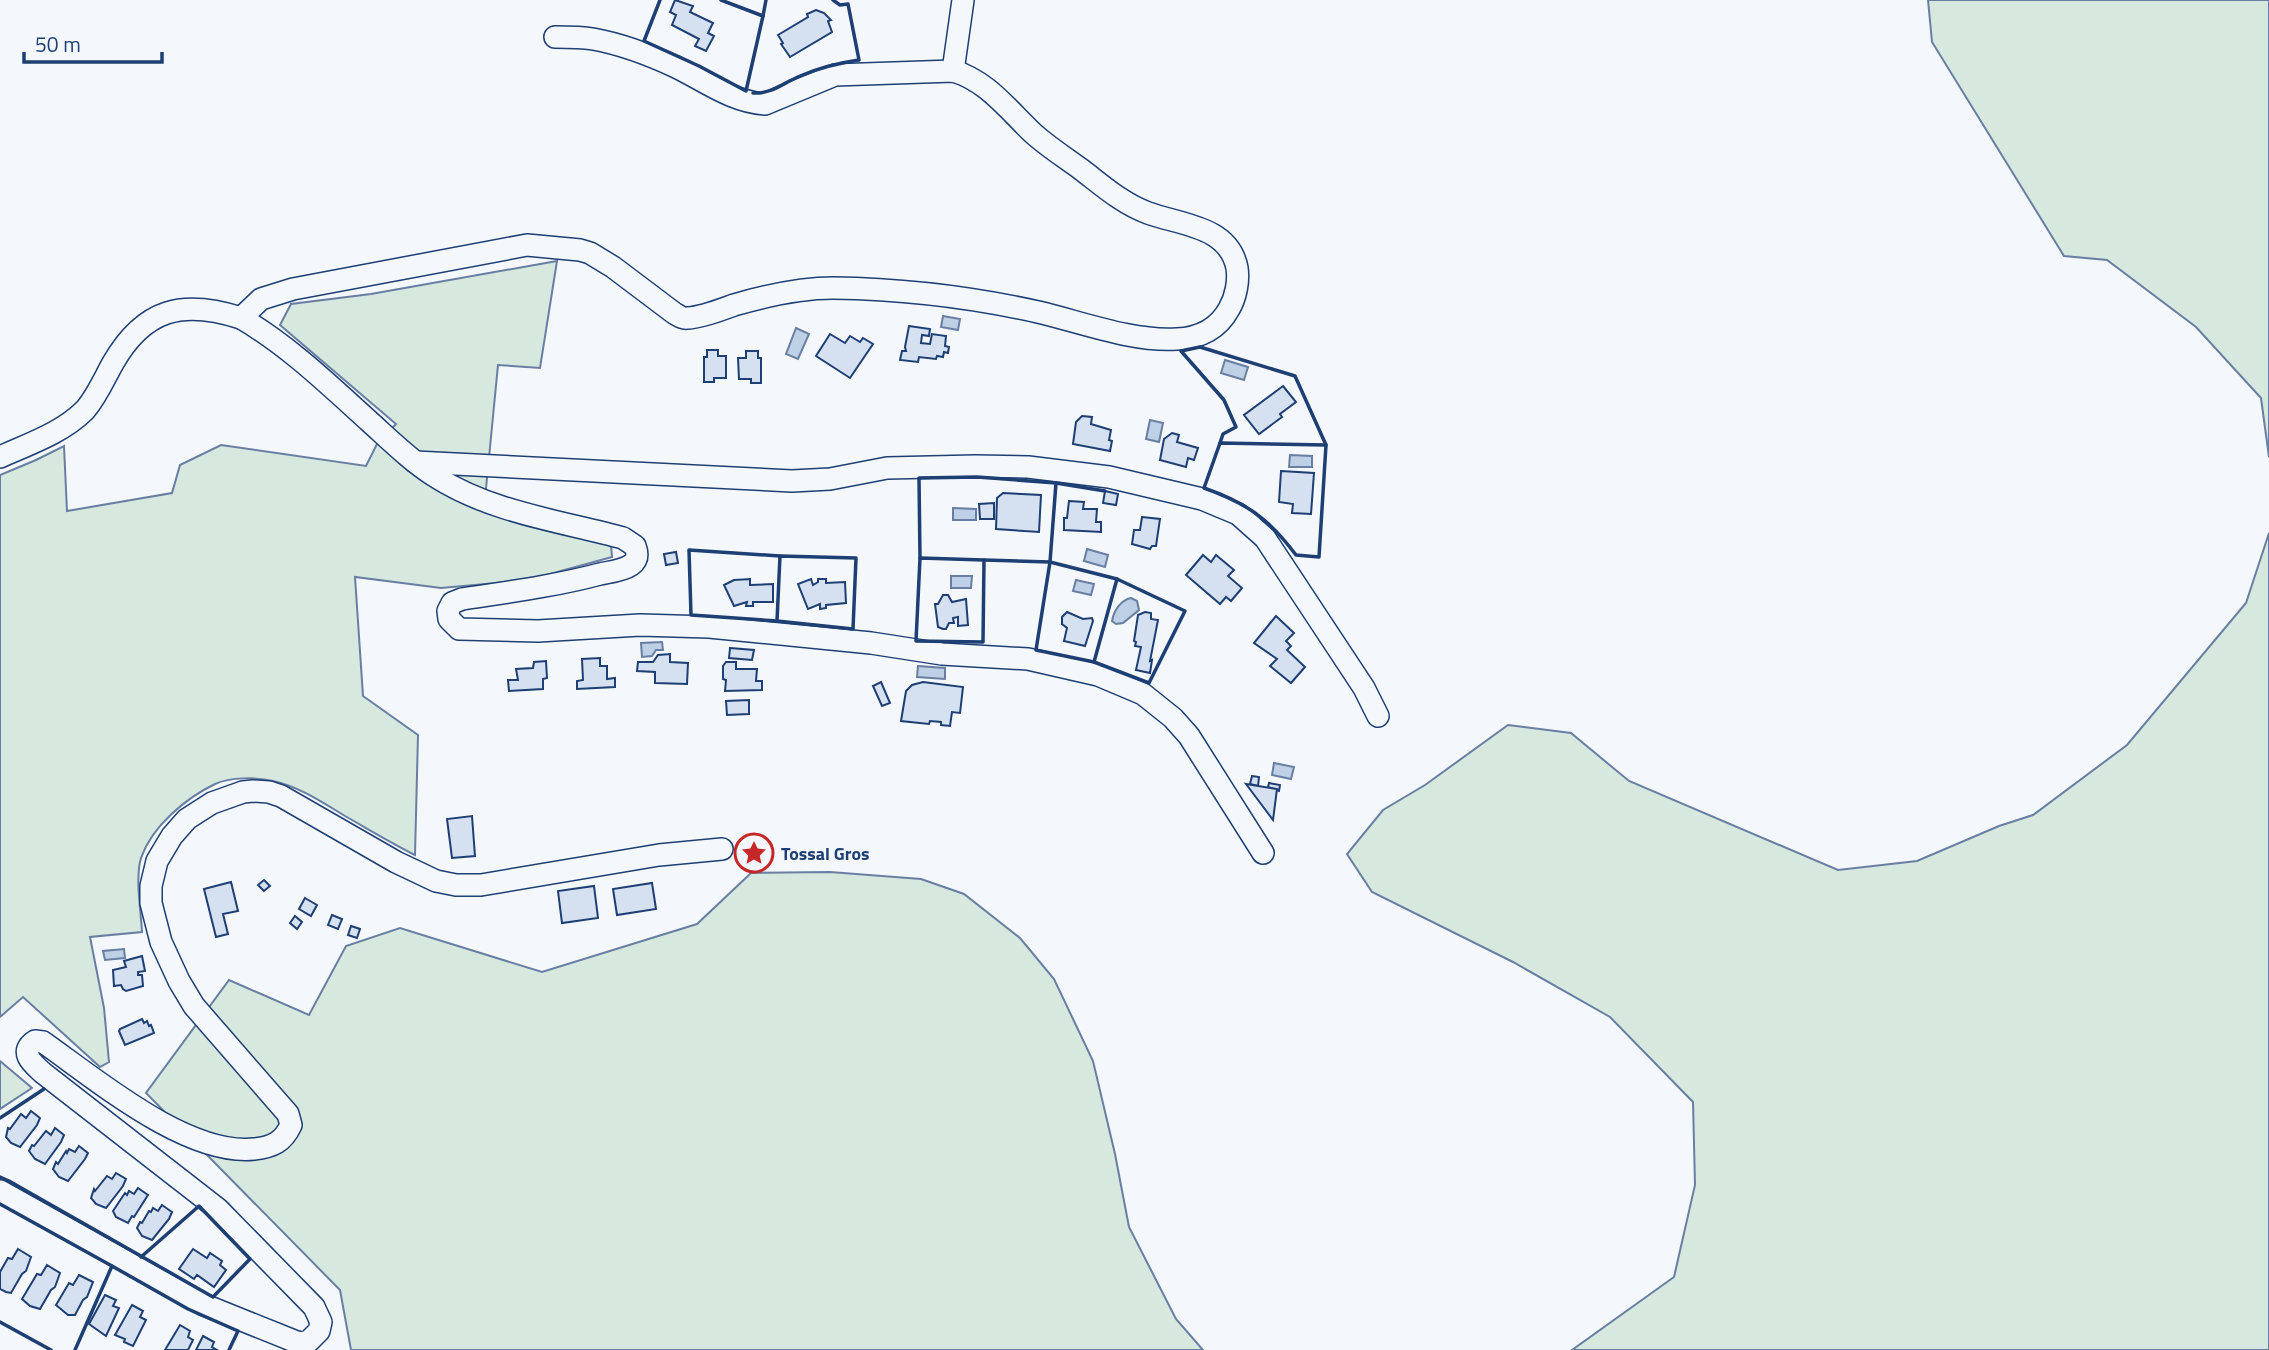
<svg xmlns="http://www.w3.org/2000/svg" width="2269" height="1350" font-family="'Titillium Web',sans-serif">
<rect width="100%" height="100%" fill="#f4f7fb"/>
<g fill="#d7e8df" stroke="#687fa3" stroke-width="2">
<path d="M1928,0H2269V457L2261,398L2196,327L2107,260L2064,256L1932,42Z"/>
<path d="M557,261L540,368L498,365L484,509L611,545L612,557L528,580L441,588L355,577L363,696L418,735L415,855C391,843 368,829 345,816C322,802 300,787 273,781C257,777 230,777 215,784C186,798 152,826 141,858C135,878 141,911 142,932L90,937L104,1008L109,1062L100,1067L23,997L0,1017V475L36,460L64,446L67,511L172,493L180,465L221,445L366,466L377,444L396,424L280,325L291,304L371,294Z"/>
<path d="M2269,533V1350H1572L1674,1277L1695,1185L1693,1102L1610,1017L1513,962L1372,892L1347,854L1383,810L1425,785L1508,725L1571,733L1629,781L1838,870L1917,861L1999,826L2033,815L2127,745L2246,603Z"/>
<path d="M830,872L921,879L964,894L1020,938L1054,979L1093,1061L1115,1154L1129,1227L1176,1319L1203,1350H351L340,1290L146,1093L229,980L309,1015L346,946L400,928L542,972L697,924L751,873Z"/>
<path d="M0,1061L32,1088L0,1109Z"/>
</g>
<g fill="#bed0e5" stroke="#687fa3" stroke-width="2">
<path d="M943,316L960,319L958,330L941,327Z"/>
<path d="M796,328L809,334L798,359L786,354Z"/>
<path d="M1225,360L1248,367L1244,380L1221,373Z"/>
<path d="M1150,420L1163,423L1159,442L1146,439Z"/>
<path d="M1290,455L1312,456V467H1289Z"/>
<path d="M953,508L976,509V520H953Z"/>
<path d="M1087,549L1108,555L1105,567L1084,561Z"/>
<path d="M951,576H972L971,588H951Z"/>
<path d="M1076,580L1094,584L1091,595L1073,591Z"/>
<path d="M1131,598L1137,601L1139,610L1123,623L1116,624L1112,621C1114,610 1121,600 1131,598Z"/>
<path d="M662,642L663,650H656L652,656L642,657L641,643Z"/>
<path d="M918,666L945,668V679L917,677Z"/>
<path d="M1274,763L1294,767L1291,779L1272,775Z"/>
<path d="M124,949L125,958L105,960L103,951Z"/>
</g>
<g fill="#d5e0f0" stroke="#1d3f73" stroke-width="2">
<path d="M675,0L693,6L690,12L713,23L708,33L714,36L706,51L695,46L699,39L672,25L676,15L670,12Z"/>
<path d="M816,10L824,13L831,20L828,21L832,32L790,57L781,44L783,43L778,35L808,17L807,14Z"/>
<path d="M909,326L930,329L929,336L922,335L921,343L930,344L932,334L946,336L945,346L949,347L948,353L944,352L943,357L937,356L936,359L919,357L918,362L900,360L902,351H906L905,347Z"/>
<path d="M830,334L845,343L850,336L860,342L863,338L873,344L850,378L816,356Z"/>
<path d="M707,350H718V356H726V378H714V382H704V357H707Z"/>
<path d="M746,351H758V358H761V383H751V379H739L738,358H746Z"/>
<path d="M1283,386L1296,402L1280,414L1282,417L1259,434L1244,415Z"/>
<path d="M1082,416L1092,417L1091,424L1111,430L1109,440L1112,441L1110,451L1073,444L1076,422Z"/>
<path d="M1172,433L1179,435L1177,442L1198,448L1194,460L1188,458L1186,467L1160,460L1164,439Z"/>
<path d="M1281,471L1314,473L1311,514L1292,513L1293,504L1279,502Z"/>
<path d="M1105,491L1118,494L1116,505L1103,503Z"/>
<path d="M1003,493L1041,495L1039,532L996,529L997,498Z"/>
<path d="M1069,501L1084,502L1083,509H1097L1096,522H1101V532L1064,530V518H1067Z"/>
<path d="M994,503V519H980L979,504Z"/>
<path d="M1142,517L1160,519L1156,546H1152L1150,549L1132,544L1134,530H1140Z"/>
<path d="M676,552L678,563L666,565L664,554Z"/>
<path d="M1203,555L1211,562L1216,555L1234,570L1228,576L1242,588L1231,601L1226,597L1220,604L1186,575Z"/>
<path d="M750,579V585L773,584V602H753V606H746L747,602L734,606L724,585L734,580Z"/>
<path d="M811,579L813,585L818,582V579H826V583L845,582L846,603L826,605V608L820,609V604L808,609L798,584Z"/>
<path d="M943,595H948L952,602L966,599L968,625L958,626V617L953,618L954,623H949L946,629H943L938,627L935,604H938Z"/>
<path d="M1067,612L1083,619L1092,618L1093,621L1085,646L1064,641L1067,628L1062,624V617Z"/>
<path d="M1145,612L1151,613V619L1158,620L1150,661L1152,660L1150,673L1136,670L1141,647L1135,646L1136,642L1134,641L1138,615Z"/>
<path d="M1276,616L1294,633L1286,641L1291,646L1287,650L1305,667L1291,683L1270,666L1277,659L1254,643Z"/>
<path d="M730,648L754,650L752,660L729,658Z"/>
<path d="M670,654V662L688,663L687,684L655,683V672L637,671L638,662H653L658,655Z"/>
<path d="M600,658V666H607V679L615,678V687L577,689V681L583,680L582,659Z"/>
<path d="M546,661L547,678L543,679V689L509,691L508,680H518L516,669L533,668L534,662Z"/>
<path d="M726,662H736V669H757L756,681H762V690L725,691L726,680L723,679V666Z"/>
<path d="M881,682L890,703L882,706L873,686Z"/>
<path d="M923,682L963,687L960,713L952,712L950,726L941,725V722L930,721L929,724L901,721L906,691L912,685Z"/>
<path d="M749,700V714L727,715L726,701Z"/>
<path d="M1252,776L1259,777L1258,786L1250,784Z"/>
<path d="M1269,783L1280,785L1279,791L1268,787Z"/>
<path d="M1246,784L1277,789L1273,820Z"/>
<path d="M472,816L475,856L452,858L447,819Z"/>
<path d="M264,880L270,886L264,891L258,885Z"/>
<path d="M231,882L238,911L223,914L228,934L216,937L204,889Z"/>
<path d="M652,883L656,909L617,915L613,889Z"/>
<path d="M594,886L598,918L562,923L558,891Z"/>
<path d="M305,898L317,905L311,916L299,909Z"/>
<path d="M332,915L342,919L338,929L328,925Z"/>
<path d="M295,916L302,922L297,929L290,923Z"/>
<path d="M351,926L360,929L357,938L348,935Z"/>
<path d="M142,956L145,971L138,972V975H142L143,986L126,991L123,989L121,985L114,986L113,970L126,967L124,961Z"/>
<path d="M142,1019L144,1023L147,1021L149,1026L151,1025L154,1033L125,1045L119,1031L120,1029Z"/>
<path d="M31,1111L40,1118L37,1125L20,1147L11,1143L6,1137L8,1128L10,1129L21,1114L26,1118Z"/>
<path d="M55,1128L64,1135L61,1142L45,1164L35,1159L29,1151L32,1145L34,1146L46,1131L51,1135Z"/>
<path d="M79,1146L88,1153L85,1159L68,1181L59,1177L53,1169L56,1162L58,1164L66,1151L67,1153L69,1149L75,1152Z"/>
<path d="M116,1173L126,1179L123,1186L106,1208L96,1204L91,1198L94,1189L95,1191L107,1176L112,1179Z"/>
<path d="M138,1188L148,1195L134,1217L132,1216L128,1223L116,1217L113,1211L125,1193L127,1195L129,1191L134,1194Z"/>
<path d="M162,1205L172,1212L169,1219L152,1240L142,1236L137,1228L140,1222L142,1223L149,1211L151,1212L153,1208L158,1211Z"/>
<path d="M18,1249L31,1257L26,1271L22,1274L11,1293L6,1292L0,1289V1272L8,1258L12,1259Z"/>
<path d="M193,1249L207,1258L210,1253L222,1261L220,1265L226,1270L214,1287L197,1275L194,1279L179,1269Z"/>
<path d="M47,1265L60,1273L55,1287L51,1290L40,1309L30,1306L22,1299L37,1274L41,1275Z"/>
<path d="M79,1275L93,1282L87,1297L83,1300L75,1315H68L56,1305L69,1283L73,1285Z"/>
<path d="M105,1295L116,1300L113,1306L119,1308L106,1336L89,1324Z"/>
<path d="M132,1305L143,1311L140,1317L146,1320L133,1346L124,1342L125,1339L115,1335Z"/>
<path d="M180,1325L190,1331L188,1337L193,1340L188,1350H165Z"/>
<path d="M203,1336L214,1342L212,1347L217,1350H196Z"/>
</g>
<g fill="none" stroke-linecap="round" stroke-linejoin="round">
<defs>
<g id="minor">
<path d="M555,37C568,37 581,37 593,39C621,44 650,55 676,67C705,81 732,102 765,104L835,75L953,71C987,80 1010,112 1035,135C1050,148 1067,159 1082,170C1103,186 1123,204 1148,213C1181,225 1229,226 1237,268C1239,281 1236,297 1229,309C1218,329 1200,338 1177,339C1133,342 1081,322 1038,312C971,297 901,289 833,288C800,288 765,296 734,305C720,310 703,317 688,318C683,319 679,316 674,313L613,267L590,253L580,250L527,245L293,289L261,299L241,318C289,346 329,385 370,422C391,441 411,461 436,477C491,512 560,521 623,538L635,546C638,554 638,560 631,565C622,571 609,572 600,574C555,586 508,592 462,599L452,603L448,611L449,619L459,629L538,631L640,625L709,627L871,643L942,654L1028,659L1098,675L1143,694L1173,718L1189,736L1263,853"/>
<path d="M953,71L963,0"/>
<path d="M0,457C29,444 62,433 85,410C97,396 104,379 113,363C144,309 182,299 241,318"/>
<path d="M415,462L792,481L830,479L887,468L975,466L1028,467L1109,477L1202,499L1238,514L1265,538L1364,688L1378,716"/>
<path d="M0,1191L202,1304L294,1341L301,1343L309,1341L319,1331L321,1322L314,1307L218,1209L43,1073C33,1064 18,1052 35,1041L43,1042C97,1080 187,1156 254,1149C273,1147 283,1142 291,1125L288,1114L194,1006L179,981L161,942L151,903V886L157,861L172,836L187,819L212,803L243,792L253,791L269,792L281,796L396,862L436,881L456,885H481L659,855L722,849"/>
</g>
</defs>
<use href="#minor" stroke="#1d3f73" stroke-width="24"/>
<use href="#minor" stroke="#f4f7fb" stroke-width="21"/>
<g stroke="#1d3f73" stroke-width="3.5">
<path d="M660,0L644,41L699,66L746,91L763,16L721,0"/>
<path d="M763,16L766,0"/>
<path d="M753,93C772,94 783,83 800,76C819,68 838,63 859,60L848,4L840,5L833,0"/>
<path d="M1220,443L1326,445L1319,557L1296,555C1269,519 1247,503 1204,488Z"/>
<path d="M1220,443L1223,434L1236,427L1224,400L1181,351L1200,347L1295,376L1326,445"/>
<path d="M1056,483L1105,491"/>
<path d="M780,556L856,558L853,629L777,621Z"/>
<path d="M920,558L919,478L977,477L1056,483L1050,562L984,560"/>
<path d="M920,558L984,560L983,642L916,641Z"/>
<path d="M1117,579L1185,611L1149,683L1094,662Z"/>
<path d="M777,621L691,615L689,550L780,556"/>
<path d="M1094,662L1036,650L1050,562L1117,579"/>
<path d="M0,1118L44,1089"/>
<path d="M0,1177L9,1181L213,1297L250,1259L199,1206L141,1257"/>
<path d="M0,1204L112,1266L75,1350"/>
<path d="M112,1266L188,1309L238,1331L229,1350"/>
<path d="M0,1322L51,1350"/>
</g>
</g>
<defs>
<symbol id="sight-ring" viewBox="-11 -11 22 22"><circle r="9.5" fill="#f4f7fb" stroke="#c62828" stroke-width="1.5"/><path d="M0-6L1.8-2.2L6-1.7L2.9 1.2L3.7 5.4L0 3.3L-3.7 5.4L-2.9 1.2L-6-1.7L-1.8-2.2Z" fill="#c62828"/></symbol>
</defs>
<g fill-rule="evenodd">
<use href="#sight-ring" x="732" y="831" width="44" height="44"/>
</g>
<g text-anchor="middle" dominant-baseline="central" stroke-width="5" stroke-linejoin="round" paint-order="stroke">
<g font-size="18" font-weight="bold" fill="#1d3f73" stroke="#f4f7fb" text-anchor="start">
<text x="781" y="853">Tossal Gros</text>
</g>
</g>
<path d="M24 52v10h138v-10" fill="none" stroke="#1d3f73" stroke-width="3.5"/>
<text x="35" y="52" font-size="21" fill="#1d3f73" stroke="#f4f7fb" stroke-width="5" paint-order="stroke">50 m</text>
</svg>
